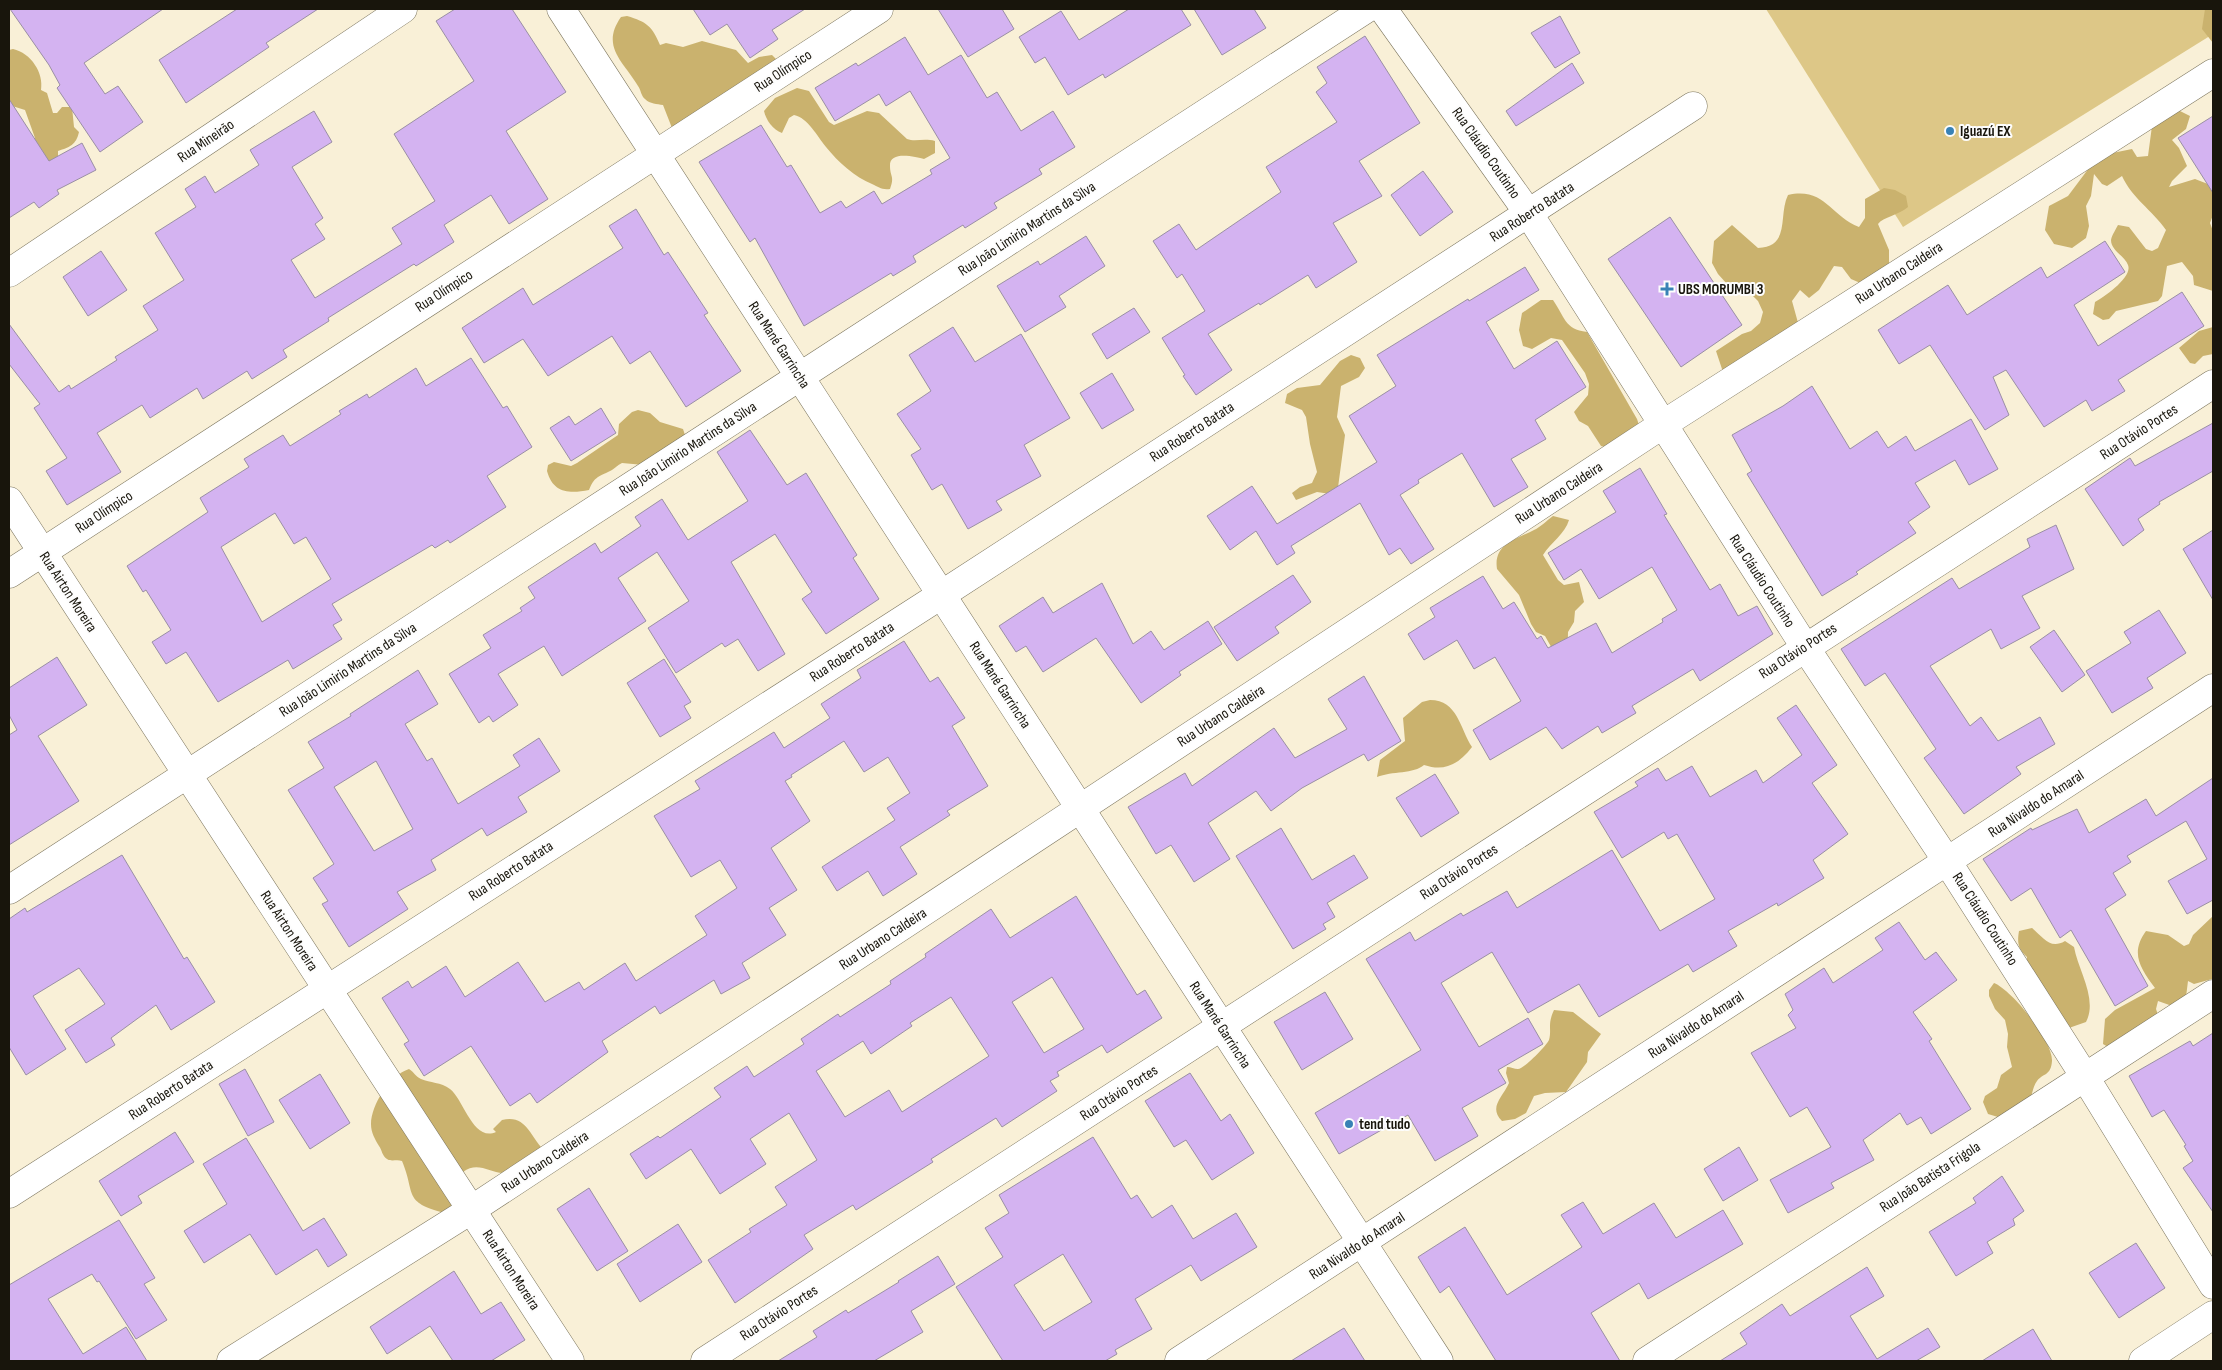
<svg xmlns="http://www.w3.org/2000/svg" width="2222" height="1370" font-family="'Sofia Sans Condensed',sans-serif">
<rect width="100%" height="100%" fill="#f9f0d7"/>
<path fill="#ddc787" d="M1766,9H2213V34L1903,227Z"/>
<g fill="#cab26e">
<path d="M2205,9H2213V43L2202,29Z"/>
<path d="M627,16C647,22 652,26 660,45L666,43L683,47L702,41L736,50L748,63L759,57L772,55L776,59V64L672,128L663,105C657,104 650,104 645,99C641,96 641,90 638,86C624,62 600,47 621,17Z"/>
<path d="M13,49C31,53 44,73 41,90L47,93L53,113H57L62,107H72L74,127L79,132C76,145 70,147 58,151V156L12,197L9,196V157L35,138L25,110L9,105V50Z"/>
<path d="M797,88L809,91L829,122L834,125L867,111L879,113L907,139C915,142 924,138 935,141V153L924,159C916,157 889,150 890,166C890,177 895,176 890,189C881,190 879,187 872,184C855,177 838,162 826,147C817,136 808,118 794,115L789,118L782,133C773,130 766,120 764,111L775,98Z"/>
<path d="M2176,109L2190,116L2186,129L2172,140L2179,148L2187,166L2172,181L2169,187L2195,179L2213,186V215L2210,223L2213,231V291L2194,285L2193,276L2182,262L2167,266L2162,296L2158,301L2116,311L2109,319L2103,320L2093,314L2095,302C2104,297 2133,277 2128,265C2125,256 2111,251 2111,240C2112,235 2116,229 2118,225L2129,227L2146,249L2152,251L2158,248L2166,230C2152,210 2132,198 2122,176L2107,186L2102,184L2094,174L2091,196L2086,206L2089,226L2086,238L2072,248L2054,244L2045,230L2049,206L2068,196L2098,156L2132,149L2137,157L2148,156L2152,126Z"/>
<path d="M1884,188L1895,190L1906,196L1908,207C1899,215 1883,217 1878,224L1889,250V266L1865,285L1851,279L1842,267L1834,266L1819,290L1809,298L1800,290L1792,301L1800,330L1723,372L1716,351L1742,334L1751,331L1760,323L1763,312L1758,301L1747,290L1727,284L1718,274L1712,263L1714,241L1732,225L1758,248C1791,247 1778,215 1788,195C1825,187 1830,216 1859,227L1865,218V199Z"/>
<path d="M1541,300H1553C1565,317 1564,329 1587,332L1637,419L1641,431L1610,448L1601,446L1588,426L1579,421L1574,412L1588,395L1589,384L1585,373L1562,340L1551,338L1532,349L1523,346L1519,330L1522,313Z"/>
<path d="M2213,327V354L2203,356L2195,364L2190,363L2179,348L2199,331Z"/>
<path d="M1351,355L1360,358L1365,368L1359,377L1341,386L1337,417L1345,435L1337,495L1317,492L1296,500L1292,493L1300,487L1312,483L1317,472L1310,444L1306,417L1302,410L1285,403L1287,394L1297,388L1320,385L1340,361Z"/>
<path d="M638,410L650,413L660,422L683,429L685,435L644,465L622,463C617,465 614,470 608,472C597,477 594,478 589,490C569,494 553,493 547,471L548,465L554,462L571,466L577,463L618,435L619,424L632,412Z"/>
<path d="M1553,516L1569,520C1565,534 1551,542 1543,555L1558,580L1564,585L1579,582L1584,602L1575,611L1574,622L1568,632L1567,675L1545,636L1536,632L1531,624L1519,595L1497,569C1493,544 1517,539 1534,530C1541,527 1547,520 1553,516Z"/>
<path d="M1430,700C1458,700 1460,729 1472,747C1459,764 1445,772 1424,765C1414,774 1392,771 1377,777L1380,760L1405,741L1403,718L1422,702Z"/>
<path d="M2213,916L2212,979L2194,984L2188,981L2186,997L2175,1007L2158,1001L2156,1009L2159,1018L2108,1047L2103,1044L2105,1019L2115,1010L2155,988C2140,968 2130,953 2146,931L2168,935L2184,946L2189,944L2193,935Z"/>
<path d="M2032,928C2043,937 2050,950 2065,941L2074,947C2078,970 2098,999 2086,1022L2066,1029L2027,971V957C2018,949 2017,943 2019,931Z"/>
<path d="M1994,983C2012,990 2053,1041 2052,1061C2051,1076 2043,1073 2037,1081C2033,1086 2032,1096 2029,1102L1998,1117L1988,1114L1983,1102L1985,1096L1997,1088L2001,1075L2012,1067L2007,1047L2008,1034L2005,1020L1995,1009L1989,996V990Z"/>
<path d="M1554,1010L1573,1012L1601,1034L1588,1052L1587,1062L1566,1092L1545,1093L1534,1096L1526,1113L1515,1119L1502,1121C1488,1107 1503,1097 1509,1083L1506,1073L1507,1067C1511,1067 1514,1069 1518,1069C1524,1069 1547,1045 1549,1040C1552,1029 1547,1025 1554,1010Z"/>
<path d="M409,1069C414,1072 416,1077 421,1079C430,1083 441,1082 450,1089C464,1100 473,1142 496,1132L493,1129L502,1120C526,1114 530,1136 543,1149L503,1173C489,1172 477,1161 463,1172L460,1201L445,1213C402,1202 416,1194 402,1161C397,1159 391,1162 387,1159C382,1156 382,1150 379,1146C375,1139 371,1133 371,1124C371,1105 390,1075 409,1069Z"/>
</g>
<g fill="#d4b3f1" stroke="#9a8fa4" fill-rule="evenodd">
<path d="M10,9H163L84,63L105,94L118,86L143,122L100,152L57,88L60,85L49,65Z"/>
<path d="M237,9H318L266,43L269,47L186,103L159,60Z"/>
<path d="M455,9H512L566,92L506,131L548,199L509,224L491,195L444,225L454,242L416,266L414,264L328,318L329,321L283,350L287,357L252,379L247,371L203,399L197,388L150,418L142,405L97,433L121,472L67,505L46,471L67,458L34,408L40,404L9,364V324L59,392L69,385L71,389L117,360L115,357L158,330L143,306L184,280L155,233L196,207L185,189L205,176L215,193L259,165L250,150L314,111L332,142L292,167L323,218L315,224L325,239L291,260L315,298L402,244L392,228L435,201L394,134L474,81L436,21Z"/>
<path d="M693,9H805L772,30L778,39L750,58L727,24L710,35Z"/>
<path d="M938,9H1002L1014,29L968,57Z"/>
<path d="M1129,9H1181L1191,25L1105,78L1103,74L1068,95L1045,57L1035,63L1019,37L1061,11L1079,40Z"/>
<path d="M1194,9H1254L1266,28L1222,55Z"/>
<path d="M1560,16L1580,53L1555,68L1531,33Z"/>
<path d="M1365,36L1420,123L1359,161L1382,196L1333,223L1357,262L1316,288L1308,275L1260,305L1259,303L1208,334L1232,370L1196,395L1183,376L1185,375L1162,338L1205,311L1182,274L1177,278L1153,241L1179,224L1196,250L1281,192L1266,167L1337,122L1316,92L1327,83L1317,67Z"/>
<path d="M905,37L928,75L961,55L987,98L997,92L1021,131L1053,111L1075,147L1039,169L1042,174L994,203L997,208L965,228L963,225L913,256L916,262L893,276L891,273L804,326L755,238L750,242L699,162L761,125L787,167L791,165L820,213L841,201L846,208L874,191L882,204L932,174L930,170L950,158L910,91L886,106L879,94L835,121L815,88L856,63L858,66Z"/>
<path d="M1572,63L1584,83L1516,126L1506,111Z"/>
<path d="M9,99L49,161L82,143L96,170L57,190L59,194L39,208L34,202L9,218Z"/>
<path d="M2213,116V193L2178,138Z"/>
<path d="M1423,171L1453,212L1420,236L1391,195Z"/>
<path d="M636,209L664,255L668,252L708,313L704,315L741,371L686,407L650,351L630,364L612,336L548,376L523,339L484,363L462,328L523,288L533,305L623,248L609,226Z"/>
<path d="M1670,217L1742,325L1681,367L1608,259Z"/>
<path d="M1086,236L1105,266L1059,296L1066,307L1025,332L997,286L1038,261L1040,265Z"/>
<path d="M2105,241L2125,272L2074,305L2098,346L2182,292L2204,326L2118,380L2125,391L2092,411L2086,400L2044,427L2006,370L1993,377L2009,415L1985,430L1930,345L1899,364L1878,330L1948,285L1967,315L2041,267L2047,278Z"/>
<path d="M101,251L127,290L88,316L63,277Z"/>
<path d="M1525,267L1539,290L1486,322L1514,369L1557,341L1586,387L1535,420L1546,439L1511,459L1528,487L1494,507L1462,453L1418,480L1419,483L1400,495L1434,549L1411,564L1400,548L1389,555L1360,503L1291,546L1295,553L1277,565L1256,531L1230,550L1207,516L1252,486L1277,524L1377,462L1349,416L1396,386L1377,355L1468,299L1469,301Z"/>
<path d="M1134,308L1150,332L1107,359L1092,334Z"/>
<path d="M953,327L975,362L1021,334L1070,418L1024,445L1041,476L996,501L1002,510L968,529L942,484L932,490L911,455L921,449L897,414L931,391L909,355Z"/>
<path d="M471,358L503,408L507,406L532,447L487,476L506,507L450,543L448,540L435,548L432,545L332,604L342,620L333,625L342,639L293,669L288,660L218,702L186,652L166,664L152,642L171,630L146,590L143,592L127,566L208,512L200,498L249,467L244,459L283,435L290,446L341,414L339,411L367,394L369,398L416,368L426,386ZM275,513L294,544L306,537L331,579L262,622L221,547Z"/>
<path d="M1112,373L1134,410L1102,429L1080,393Z"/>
<path d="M1812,386L1850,449L1877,431L1888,448L1906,436L1915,451L1971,419L1998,469L1969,485L1955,460L1915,483L1930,507L1908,522L1916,533L1856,572L1858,574L1822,596L1747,474L1752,471L1732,435L1783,406Z"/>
<path d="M601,408L616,433L571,461L550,428L569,416L575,425Z"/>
<path d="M2213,423V471L2159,502L2160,504L2138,519L2144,530L2123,546L2085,489L2130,458L2135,466Z"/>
<path d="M750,430L787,485L806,473L857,555L853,558L879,599L826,634L802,599L812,592L775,534L731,562L785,654L758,671L738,639L725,647L722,643L676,673L648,628L689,601L657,552L618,578L646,621L562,676L544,646L498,674L518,705L493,722L489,716L479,723L449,674L491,648L483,635L522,611L520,608L535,598L528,587L595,543L601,553L641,526L635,517L662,499L688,540L748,501L717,452Z"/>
<path d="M1640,468L1667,514L1664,515L1710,590L1720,584L1738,616L1757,606L1773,634L1700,681L1693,669L1632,706L1636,713L1602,733L1598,726L1562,749L1546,727L1490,760L1473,730L1521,701L1495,657L1474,669L1457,640L1424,660L1408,634L1435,617L1430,608L1483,576L1503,609L1514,602L1537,639L1541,636L1548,648L1596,623L1612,653L1663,622L1662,619L1677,610L1652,567L1599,599L1581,569L1564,580L1548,553L1616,512L1603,491Z"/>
<path d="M2056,525L2074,569L2022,596L2040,628L2001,649L1991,629L1930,666L1970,726L1981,717L1998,741L2040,717L2055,744L2016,767L2021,774L1964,814L1924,758L1936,749L1885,673L1865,686L1841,649L1952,578L1959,589L2030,547L2027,539Z"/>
<path d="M2213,530V600L2183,549Z"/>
<path d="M1293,575L1311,602L1275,627L1279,633L1237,661L1214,627Z"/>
<path d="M1102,583L1133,644L1151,631L1164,650L1208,621L1222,644L1179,672L1181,675L1141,703L1096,638L1043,672L1026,646L1016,652L999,626L1043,597L1053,613Z"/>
<path d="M2159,610L2186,653L2147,678L2153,688L2112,713L2086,671L2131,643L2124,632Z"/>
<path d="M2054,630L2085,675L2062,692L2030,647Z"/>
<path d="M904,641L930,682L938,677L965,718L952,726L988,786L947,811L950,815L900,847L917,874L883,896L868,871L837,891L822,867L895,820L887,808L910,793L888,757L864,772L844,741L791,775L792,777L785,781L810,821L771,848L797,890L769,908L786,935L742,963L750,978L721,994L714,980L660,1014L655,1006L602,1041L608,1052L537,1103L530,1093L510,1106L471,1046L424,1076L404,1044L409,1041L382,998L408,981L412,988L446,966L465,997L518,962L545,1002L579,982L584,990L625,963L636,981L707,935L695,916L737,888L720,860L691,877L654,816L700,789L695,781L774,732L784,748L830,718L821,704L861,678L857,670Z"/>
<path d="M57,657L87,705L38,736L79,801L9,845V735L17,730L9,715V688Z"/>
<path d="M664,659L691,702L684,706L691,718L660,737L627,683Z"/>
<path d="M418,670L438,704L405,724L427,761L432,758L458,804L520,766L513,755L539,738L560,771L518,797L527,812L487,836L482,828L431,860L436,870L397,892L408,909L349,947L322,904L328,901L313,878L334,864L288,790L324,768L308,742L351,716L350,714ZM376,761L413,829L374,851L334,787Z"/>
<path d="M1364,676L1401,741L1368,761L1364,754L1302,788L1271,811L1256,791L1208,823L1230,859L1194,882L1171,845L1156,854L1128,807L1185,773L1192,786L1274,728L1295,758L1347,729L1328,699Z"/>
<path d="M1796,705L1837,765L1812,783L1848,834L1813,860L1824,878L1778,906L1777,903L1728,931L1737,946L1693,972L1688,964L1599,1017L1579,984L1528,1013L1492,952L1441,983L1479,1047L1528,1018L1543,1044L1498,1070L1506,1083L1462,1108L1478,1136L1435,1161L1408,1115L1339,1154L1315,1113L1421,1050L1366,959L1410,932L1415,941L1461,913L1463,916L1507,891L1517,908L1612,850L1660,931L1715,899L1677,834L1668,839L1664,832L1622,858L1594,812L1638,786L1635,782L1658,768L1666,781L1692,766L1710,797L1756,770L1763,783L1802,755L1777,718Z"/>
<path d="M1435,774L1459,813L1421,837L1396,798Z"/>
<path d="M2213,778V900L2187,914L2168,881L2207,859L2186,821L2127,856L2131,862L2113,873L2126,895L2105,909L2148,986L2115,1006L2071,930L2060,938L2031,888L2011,901L1983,859L2031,828L2032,830L2077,809L2089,833L2146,799L2156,816Z"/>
<path d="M1281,828L1312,880L1354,855L1368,878L1327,903L1335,917L1323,924L1326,929L1293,949L1236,856Z"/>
<path d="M122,855L184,959L187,957L215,1002L171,1030L156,1005L111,1038L115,1045L86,1063L65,1030L105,1004L79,968L33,996L66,1049L26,1075L9,1047V919L25,908L27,912Z"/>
<path d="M1076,896L1137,995L1145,990L1162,1018L1107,1053L1102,1045L1057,1072L1059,1076L1050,1081L1057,1091L1002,1127L996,1118L931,1159L933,1162L856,1210L853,1205L804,1235L813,1249L735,1303L708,1260L751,1232L749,1229L787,1205L775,1187L817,1160L789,1113L750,1139L766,1164L720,1194L691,1149L646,1179L630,1154L658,1136L660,1138L721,1097L714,1088L747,1066L754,1077L804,1044L801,1039L838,1014L840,1017L891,984L890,981L926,957L925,954L991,909L1010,938ZM1052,977L1084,1029L1044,1053L1012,1002ZM951,997L989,1056L902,1112L889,1090L845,1117L816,1071L863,1041L871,1054L912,1026L910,1023Z"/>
<path d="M1899,922L1925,960L1936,952L1957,980L1913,1012L1932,1039L1929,1041L1971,1109L1931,1134L1921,1117L1907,1125L1900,1113L1863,1140L1874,1160L1831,1183L1834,1188L1788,1213L1770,1180L1831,1147L1807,1107L1790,1117L1751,1053L1796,1028L1788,1015L1793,1010L1785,994L1824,968L1833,983L1883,950L1875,938Z"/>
<path d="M1325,992L1353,1039L1302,1070L1274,1022Z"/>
<path d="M2213,1033V1212L2183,1168L2193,1161L2184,1146L2186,1145L2164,1110L2152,1117L2129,1076L2190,1041L2193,1046Z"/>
<path d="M245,1069L274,1122L248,1136L219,1084Z"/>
<path d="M1190,1073L1221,1121L1230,1114L1254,1153L1212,1180L1186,1140L1174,1147L1145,1101Z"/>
<path d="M320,1074L350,1123L310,1149L279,1100Z"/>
<path d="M175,1132L194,1162L138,1196L142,1203L121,1216L99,1181Z"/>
<path d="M1093,1137L1131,1199L1137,1195L1152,1218L1172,1205L1193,1239L1236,1213L1257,1247L1201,1281L1191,1265L1135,1299L1152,1329L1115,1350L1117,1354L1105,1361H1003L956,1287L1003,1257L985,1228L1009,1213L999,1195ZM1063,1254L1092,1302L1044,1331L1014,1285Z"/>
<path d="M246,1138L303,1231L324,1218L347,1255L328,1267L317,1249L276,1275L250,1234L204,1263L184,1231L227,1204L203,1164Z"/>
<path d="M1739,1147L1758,1180L1723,1201L1704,1169Z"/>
<path d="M2002,1176L2024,1211L2013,1219L2015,1225L1987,1242L1993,1253L1956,1276L1929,1232L1976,1203L1973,1198Z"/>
<path d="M589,1188L628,1251L597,1271L557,1209Z"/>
<path d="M1583,1202L1603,1234L1654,1203L1676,1238L1723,1210L1743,1244L1648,1299L1639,1283L1591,1313L1620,1361H1496L1449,1286L1440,1293L1418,1257L1465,1227L1507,1295L1582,1247L1561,1215Z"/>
<path d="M119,1220L155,1278L144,1284L167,1320L136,1339L99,1281L97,1282L92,1274L48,1299L83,1354L126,1327L147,1361H9V1285Z"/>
<path d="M678,1224L702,1262L640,1302L617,1264Z"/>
<path d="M2136,1243L2165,1288L2119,1318L2089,1273Z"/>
<path d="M938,1256L955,1284L911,1311L923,1332L874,1361H778L817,1337L813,1331L846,1310L848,1313L899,1282L898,1281Z"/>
<path d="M1867,1267L1884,1296L1850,1316L1877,1359L1928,1328L1940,1347L1916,1361H1720L1747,1344L1740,1333L1782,1304L1790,1316Z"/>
<path d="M454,1271L481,1314L501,1302L525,1340L491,1361H453L430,1326L387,1354L370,1327Z"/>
<path d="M1344,1328L1365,1361H1291Z"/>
<path d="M2033,1329L2052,1361H1982Z"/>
</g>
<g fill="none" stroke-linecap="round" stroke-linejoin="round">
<defs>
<g id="street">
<path d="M561,9L1439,1361"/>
<path d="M1383,9L1529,214L1805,647L1947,861L2085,1077L2213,1285"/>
<path d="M9,273L403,9"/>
<path d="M9,501L570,1361"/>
<path d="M9,574L879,9"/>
<path d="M9,890L1366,9"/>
<path d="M9,1194L941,595L1693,106"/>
<path d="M231,1361L471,1210L1662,425L2213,73"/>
<path d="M705,1361L2213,384"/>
<path d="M1179,1361L2213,688"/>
<path d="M1647,1361L2213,994"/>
</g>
<path id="secondary" d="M2143,1361L2213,1315"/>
</defs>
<use href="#street" stroke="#7d765f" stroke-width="29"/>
<use href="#secondary" stroke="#7d765f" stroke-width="29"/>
<use href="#street" stroke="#fff" stroke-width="28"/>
<use href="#secondary" stroke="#fff" stroke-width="28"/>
</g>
<g fill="#3982b6" stroke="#fdfdfd" stroke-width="2">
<circle cx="1950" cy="131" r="5"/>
<path d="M1664.5 281.5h5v5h5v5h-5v5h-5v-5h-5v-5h5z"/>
<circle cx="1349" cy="1124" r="5"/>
</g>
<g text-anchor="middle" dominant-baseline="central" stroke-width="4" stroke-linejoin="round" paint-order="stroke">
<g font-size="15" fill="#18150c" stroke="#fdfdfd">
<text transform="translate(783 71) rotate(-33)">Rua Olímpico</text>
<text transform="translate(206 141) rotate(-34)">Rua Mineirão</text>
<text transform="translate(1486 153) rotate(55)">Rua Cláudio Coutinho</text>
<text transform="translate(1532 212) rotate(-33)">Rua Roberto Batata</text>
<text transform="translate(1027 229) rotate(-33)">Rua João Limirio Martins da Silva</text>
<text transform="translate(1899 273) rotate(-33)">Rua Urbano Caldeira</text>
<text transform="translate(444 291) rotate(-33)">Rua Olímpico</text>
<text transform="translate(779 345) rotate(57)">Rua Mané Garrincha</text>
<text transform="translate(1192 432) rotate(-33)">Rua Roberto Batata</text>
<text transform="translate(2139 432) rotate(-33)">Rua Otávio Portes</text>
<text transform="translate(688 449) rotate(-33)">Rua João Limirio Martins da Silva</text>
<text transform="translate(1559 493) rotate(-33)">Rua Urbano Caldeira</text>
<text transform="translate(104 512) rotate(-33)">Rua Olímpico</text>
<text transform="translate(1762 581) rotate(57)">Rua Cláudio Coutinho</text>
<text transform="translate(68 592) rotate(57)">Rua Airton Moreira</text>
<text transform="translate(1798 651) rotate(-33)">Rua Otávio Portes</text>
<text transform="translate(852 652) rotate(-33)">Rua Roberto Batata</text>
<text transform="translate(348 670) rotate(-33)">Rua João Limirio Martins da Silva</text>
<text transform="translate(1000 685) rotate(57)">Rua Mané Garrincha</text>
<text transform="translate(1221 716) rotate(-33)">Rua Urbano Caldeira</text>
<text transform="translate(2036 804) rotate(-33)">Rua Nivaldo do Amaral</text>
<text transform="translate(511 871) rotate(-33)">Rua Roberto Batata</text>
<text transform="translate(1459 872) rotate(-33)">Rua Otávio Portes</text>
<text transform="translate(1985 919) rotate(57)">Rua Cláudio Coutinho</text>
<text transform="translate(289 931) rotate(57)">Rua Airton Moreira</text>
<text transform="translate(883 939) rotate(-33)">Rua Urbano Caldeira</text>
<text transform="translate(1220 1025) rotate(57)">Rua Mané Garrincha</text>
<text transform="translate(1696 1025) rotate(-33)">Rua Nivaldo do Amaral</text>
<text transform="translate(171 1090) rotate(-33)">Rua Roberto Batata</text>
<text transform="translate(1119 1093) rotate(-33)">Rua Otávio Portes</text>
<text transform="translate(545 1162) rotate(-33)">Rua Urbano Caldeira</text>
<text transform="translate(1930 1177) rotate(-33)">Rua João Batista Frigola</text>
<text transform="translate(1357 1246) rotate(-33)">Rua Nivaldo do Amaral</text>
<text transform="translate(511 1270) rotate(57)">Rua Airton Moreira</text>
<text transform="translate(779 1313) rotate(-33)">Rua Otávio Portes</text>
</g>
<g font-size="15" font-weight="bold" fill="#18150c" stroke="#fdfdfd" text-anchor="start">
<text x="1960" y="131">Iguazú EX</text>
<text x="1678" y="289">UBS MORUMBI 3</text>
<text x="1359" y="1124">tend tudo</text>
</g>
</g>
<rect width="2222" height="1370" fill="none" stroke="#18150c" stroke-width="20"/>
</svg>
